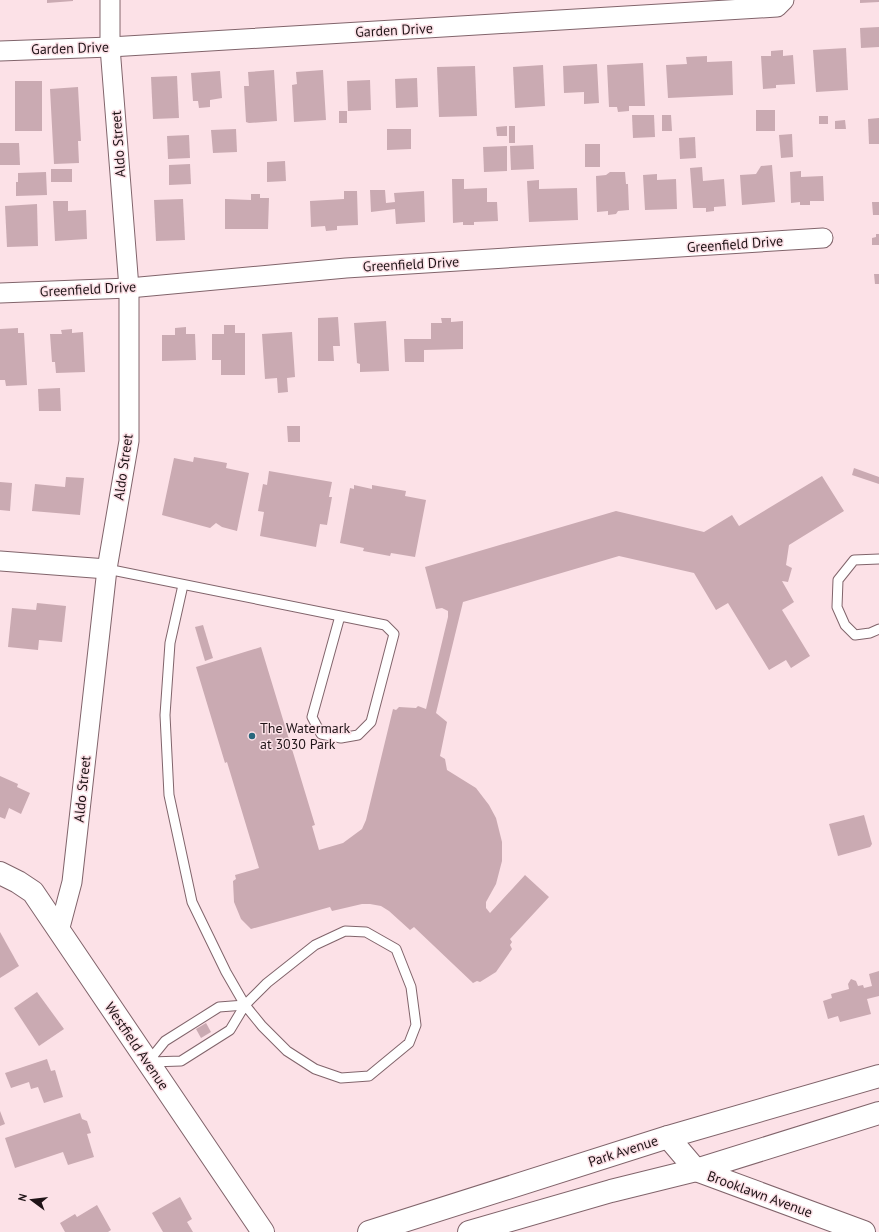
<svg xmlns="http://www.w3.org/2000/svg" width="879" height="1232" font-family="'PT Sans',sans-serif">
<rect width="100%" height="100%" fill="#fce1e7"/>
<g fill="#caaab2">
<path d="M47,0H73V1L47,3Z"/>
<path d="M860,0H879V2L860,3Z"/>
<path d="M879,27V47L861,48L860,28Z"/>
<path d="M846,48L848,90L816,92L813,50Z"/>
<path d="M783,50V56L793,55L795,84L776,85V88L763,89L761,56H771V51Z"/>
<path d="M707,56V62L732,61L733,95L668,98L666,65L687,64L686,57Z"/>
<path d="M643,63L645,106H629V111L618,112L617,107H609L607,65Z"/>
<path d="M597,64L599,103L584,104V92L564,93L563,66Z"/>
<path d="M543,65L545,106L515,108L513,67Z"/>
<path d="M475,66L477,116L439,117L437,67Z"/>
<path d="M274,70L277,121L249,123L246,122L244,86H249L248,72Z"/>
<path d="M323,70L326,120L294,122L292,85L297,84L296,72Z"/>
<path d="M220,71L222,98L210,100V107L199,108L198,101H193L191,73Z"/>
<path d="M177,76L179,118L153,119L151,77Z"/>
<path d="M417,78L418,107L396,108L395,79Z"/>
<path d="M370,80L371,110L348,111L347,81Z"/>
<rect x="15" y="81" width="27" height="50"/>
<path d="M78,87L81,141H78L79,163L54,164L50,89Z"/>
<rect x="756" y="110" width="19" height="21"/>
<rect x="339" y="111" width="8" height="12"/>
<path d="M632,115H654L655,137L633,138Z"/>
<path d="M662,115H671L672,131H662Z"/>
<rect x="819" y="116" width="9" height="8"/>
<path d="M879,118V144H869L868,119Z"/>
<path d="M845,120L846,129H835V121Z"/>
<path d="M507,126V136H497L496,127Z"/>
<rect x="509" y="126" width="6" height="17"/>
<path d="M236,129L237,152L213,153L211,130Z"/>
<path d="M387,129H411V149L387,150Z"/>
<path d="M792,134L793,157L781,158L779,135Z"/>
<path d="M189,135L190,158L168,159L167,136Z"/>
<path d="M695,137L696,158L680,159L679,138Z"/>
<path d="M0,143H19L20,165H0Z"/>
<rect x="585" y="144" width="15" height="23"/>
<path d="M533,145L534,169L511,170L510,146Z"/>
<path d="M507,146V171L484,172L483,147Z"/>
<path d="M285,161L286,181L267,182V162Z"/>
<path d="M190,164L191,184L169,185V165Z"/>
<path d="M772,165L775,202L742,205L740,175L756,174L761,166Z"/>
<path d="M702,167L703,181L724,179L726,206L714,207V211L706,212V208H693L690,168Z"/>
<rect x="51" y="169" width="21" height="13"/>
<path d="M801,171V177L823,176L824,201H810V205H800V202L791,203L790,172Z"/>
<path d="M46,172L47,195L16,196V182H18V173Z"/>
<path d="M610,172H625L626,184H628L629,210L618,211L616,214L608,215V211L597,212L596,176L606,175Z"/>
<path d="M657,174V180L676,179L677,209L645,210L643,175Z"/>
<path d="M452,179H464V189L487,188V202H497L498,221L474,222V225H463V222L453,223Z"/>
<path d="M539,180V189L577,188L578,220L529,222L527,181Z"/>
<path d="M370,190H385L386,203L395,202L394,193L424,191L425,222L396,224L395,209L371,212Z"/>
<path d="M344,191H357L358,225L337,226V230L326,231L325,226L311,227L310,201L344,199Z"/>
<path d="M251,194H260V198H269L268,229H225V199L251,200Z"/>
<path d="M183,199L185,240L156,241L154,200Z"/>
<path d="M53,201H68V211L86,210L87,239L55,241Z"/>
<path d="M872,202H879V215H873Z"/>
<path d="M37,204L38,246L7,247L5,206Z"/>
<path d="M876,234H879V245H872V238L876,237Z"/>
<path d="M874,274H879V284H875Z"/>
<path d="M338,317L340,346H333L334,361H318V318Z"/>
<path d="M441,318H451V322L463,321V349L424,350V362H405L404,339H431V323H442Z"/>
<path d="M386,321L389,371L360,372V364L357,363L354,323Z"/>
<path d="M224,325H235V333H245V375H221V360H212V334H224Z"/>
<path d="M186,327V334H195L196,360L162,361V335H175V328Z"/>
<path d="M18,328V333H24L27,385L6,386L5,380H0V329Z"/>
<path d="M72,329V333L83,332L85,372L56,373L55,362H52L50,334H62L61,330Z"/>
<path d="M292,332L295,377L287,378L288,392L278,393L277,378L265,379L262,334Z"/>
<path d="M60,388L61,411H39L38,389Z"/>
<path d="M287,426H300V442H288Z"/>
<path d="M194,457L227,463L226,468L249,473L237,531L222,527L216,523L210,528L162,515L174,458L193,462Z"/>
<path d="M854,468L879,477V484L852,475Z"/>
<path d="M269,471L332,482L329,497H332L327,525L320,524L316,547L260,536L264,512L258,511L263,484L267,485Z"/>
<path d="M822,476L844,511L789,545L786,565L792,568L788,582L782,581L794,602L782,610L810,656L791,668L786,660L769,670L728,603L716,610L694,573L619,556L463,602L436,713L447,722L440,756L445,759L447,770L476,788L489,805L496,818L502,842V861L496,884L486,902V908L490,913L525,875L549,897L510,939L512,942L510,945L512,949L496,972L480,982L477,981L473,983L414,927L410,930L389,911L381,906L370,904H362L332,911L330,907L251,929L241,919L234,902L233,881L236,879L235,875L259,868L227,762L225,763L196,667L261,647L315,825L312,826L319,850L343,843L362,829L366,820L393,709L396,710L399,707L416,708L418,706L426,709L448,617V611L442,608L436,609L425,567L616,511L704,532L732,515L739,526Z"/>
<path d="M66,477L84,478L80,515L32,511L35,484L65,487Z"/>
<path d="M0,482L12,483L10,511L0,510Z"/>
<path d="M354,485L372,489V485L406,491L405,496L426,500L415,557L391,553L390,556L363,551L364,548L340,543L350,488L354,489Z"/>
<path d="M37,603L66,606L62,642L39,640L38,650L8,647L12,608L36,610Z"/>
<path d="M203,625L213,658L205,661L195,627Z"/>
<path d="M0,776L18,784L17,787L30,793L21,814L9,808L5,819L0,817Z"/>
<path d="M864,815L872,844L870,847L838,856L829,824Z"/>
<path d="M0,932L19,966L0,978Z"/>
<path d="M879,971V996L867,999L871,1014L840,1022L838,1016L828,1019L823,1001L832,998L831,994L849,989L848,984L851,979L856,981L858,986L863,985L864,988L872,986L869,974Z"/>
<path d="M37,992L64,1029L39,1046L14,1008Z"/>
<path d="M206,1023L211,1032L201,1038L196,1029Z"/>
<path d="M47,1059L51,1071L55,1070L63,1097L44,1103L38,1087L31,1089L29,1082L11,1088L5,1073Z"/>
<path d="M0,1111L5,1124L0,1126Z"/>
<path d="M80,1113L82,1119L87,1121L91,1133L87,1134L94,1157L68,1165L63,1152L15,1168L5,1138Z"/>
<path d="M180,1197L192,1219L187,1222L193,1232H163L152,1213Z"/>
<path d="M97,1205L111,1230L108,1232H65L60,1223L75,1214L77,1217Z"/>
</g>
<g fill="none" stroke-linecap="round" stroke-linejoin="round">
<defs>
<g id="service">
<path d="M879,559L854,560L838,580L837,607L845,625L855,635L870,633L879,629"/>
<path d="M107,569L385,625L394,634L371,722L358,735L341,738L321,734L312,717L340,616"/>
<path d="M148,1062L165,1041L219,1007L245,1005"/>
<path d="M151,1062L181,1061L230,1030L245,1005L267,983L315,945L345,931L366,932L396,949L411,987L416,1025L409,1043L369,1076L341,1078L315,1069L287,1051L262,1026L245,1005L226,972L192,902L169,795L165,715L170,643L183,585"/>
</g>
<g id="minor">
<path d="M0,51L110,47L777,7L784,0"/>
<path d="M0,293L129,288L346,268L823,238"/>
<path d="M0,561L107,569"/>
<path d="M59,931L72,882L107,569L129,441V288L110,47V0"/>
</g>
<g id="tertiary">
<path d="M0,873L18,882L33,892L263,1232"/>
<path d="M668,1137L696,1170L864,1232"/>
</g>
<g id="secondary">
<path d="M369,1232L668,1137L879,1076"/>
<path d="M469,1232L611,1191L696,1170L879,1113"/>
</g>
</defs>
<use href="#service" stroke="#81646b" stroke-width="11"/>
<use href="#minor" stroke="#81646b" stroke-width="21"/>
<use href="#tertiary" stroke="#81646b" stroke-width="24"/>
<use href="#secondary" stroke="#81646b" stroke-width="24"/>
<use href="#service" stroke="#fff" stroke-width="9"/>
<use href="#minor" stroke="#fff" stroke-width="19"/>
<use href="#tertiary" stroke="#fff" stroke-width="22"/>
<use href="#secondary" stroke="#fff" stroke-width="22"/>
</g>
<circle fill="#29677d" stroke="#fce1e7" stroke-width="1.5" cx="252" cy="736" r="4"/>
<g text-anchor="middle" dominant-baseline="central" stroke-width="3" stroke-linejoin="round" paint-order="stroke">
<g font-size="14" fill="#1f1417" stroke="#fce1e7">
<text transform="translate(394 30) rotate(-3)">Garden Drive</text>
<text transform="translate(70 48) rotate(-2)">Garden Drive</text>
<text transform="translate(118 144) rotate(-94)">Aldo Street</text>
<text transform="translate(735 244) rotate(-4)">Greenfield Drive</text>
<text transform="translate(411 264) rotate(-3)">Greenfield Drive</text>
<text transform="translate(88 289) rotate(-3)">Greenfield Drive</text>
<text transform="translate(123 467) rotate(-82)">Aldo Street</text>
<text transform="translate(82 789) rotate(-84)">Aldo Street</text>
<text transform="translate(137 1046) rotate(56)">Westfield Avenue</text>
<text transform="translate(623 1151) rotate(-18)">Park Avenue</text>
<text transform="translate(760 1194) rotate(20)">Brooklawn Avenue</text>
</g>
<g font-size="14" fill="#1f1417" stroke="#fce1e7" text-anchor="start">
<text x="260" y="728">The Watermark<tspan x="260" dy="16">at 3030 Park</tspan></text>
</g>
</g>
<g transform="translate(32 1200) rotate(285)" stroke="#fce1e7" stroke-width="3" paint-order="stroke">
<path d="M0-3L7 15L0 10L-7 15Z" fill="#1f1417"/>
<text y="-6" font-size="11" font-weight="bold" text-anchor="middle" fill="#1f1417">N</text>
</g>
</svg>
